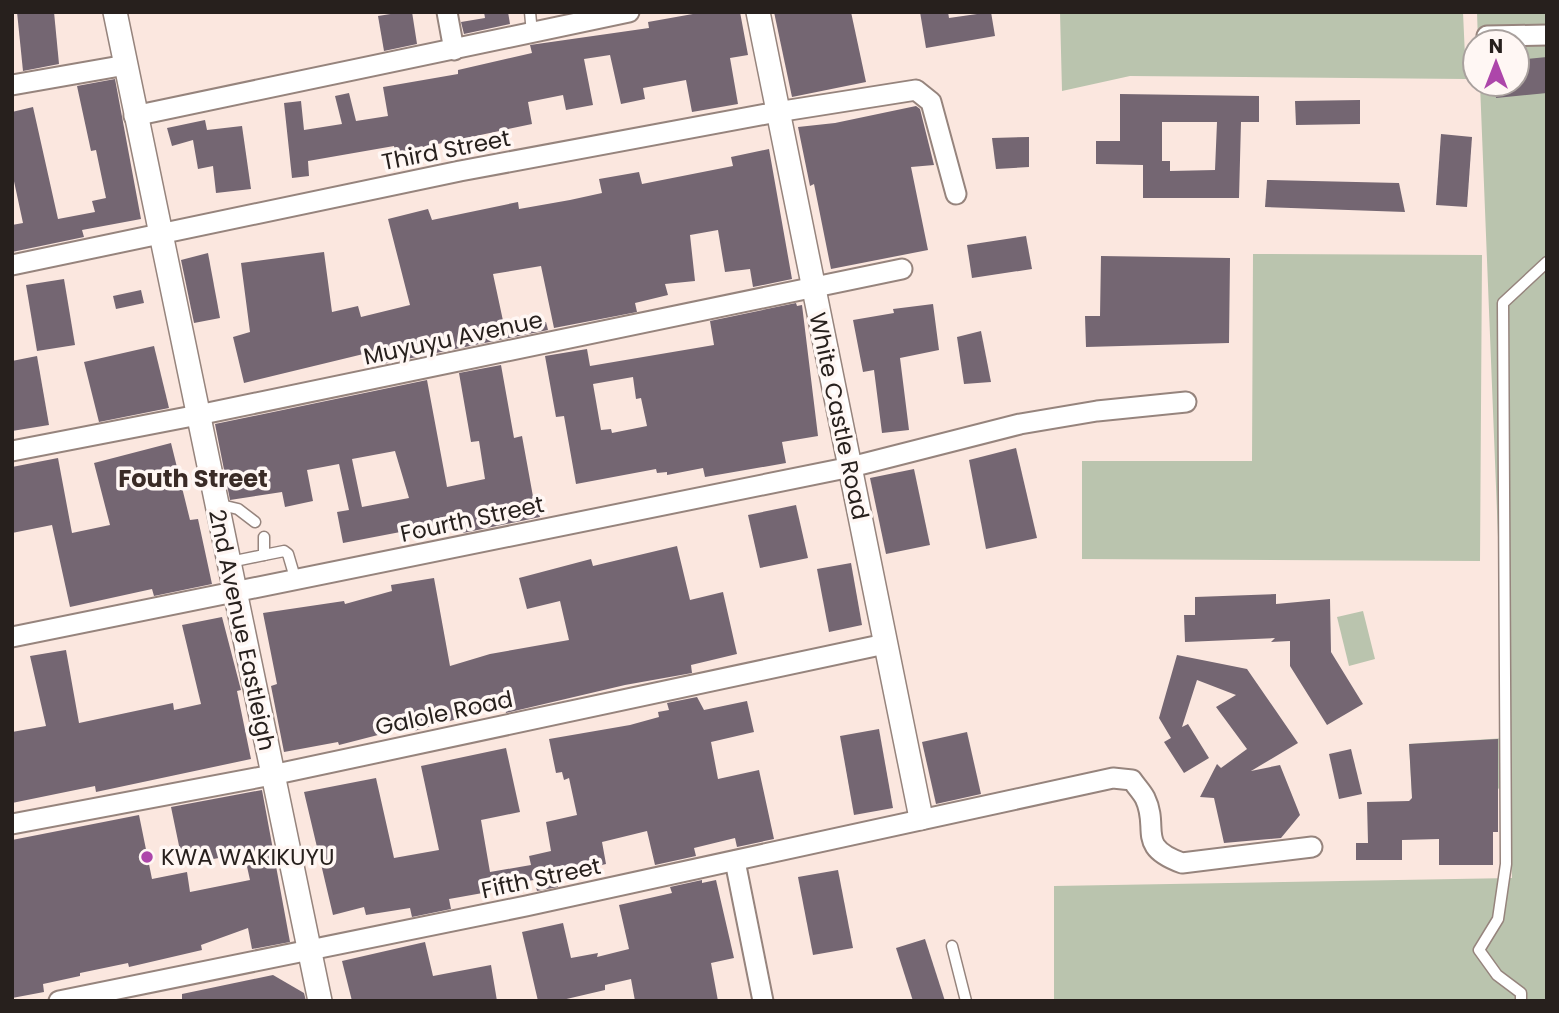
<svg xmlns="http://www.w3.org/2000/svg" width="1559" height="1013" font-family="Poppins,sans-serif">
<rect width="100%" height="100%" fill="#fbe7df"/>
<g fill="#bac4ae">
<path d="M1060,12H1463L1466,79L1130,76L1062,91Z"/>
<path d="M1477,12H1547V1001H1054V886L1512,878L1508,788L1412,794L1409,744L1506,738L1480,84H1517V42H1478Z"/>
<path d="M1253,254L1482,255L1480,561L1082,559V461H1252Z"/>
<path d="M1363,611L1375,659L1349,666L1337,617Z"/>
</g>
<g fill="#746672" fill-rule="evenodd">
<path d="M17,12H54L59,64L23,71Z"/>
<path d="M403,12H412L417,44L384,51L378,16Z"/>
<path d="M484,12H508L510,24L464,34L461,22L485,18Z"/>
<path d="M704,12H740L748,55L730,58L738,104L692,112L686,80L643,88L645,99L621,104L610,55L584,59L593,105L566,110L563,95L528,102L532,124L395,153L394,146L308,161L309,176L292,178L284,103L301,101L304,130L342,124L335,96L349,93L356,121L388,116L383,87L458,74V70L532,53L530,45L649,28L648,22Z"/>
<path d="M774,12H851L866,82L792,97Z"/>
<path d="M920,12H948L949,18L991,12L995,36L926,48Z"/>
<path d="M1547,57V93L1496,98L1495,84H1517V60Z"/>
<path d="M115,79L141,219L82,230L84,237L12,252V225L23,223L12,172V112L33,107L58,219L95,212L92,201L106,198L96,150L91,151L77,86Z"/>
<path d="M1120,94L1259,96V122H1241L1239,198H1143V165L1096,164V141H1120ZM1162,122H1217L1215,170L1170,171V161H1162Z"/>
<path d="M1360,100V124L1296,125L1295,101Z"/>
<path d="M916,106L920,109L934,165L911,167L928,250L831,269L814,184L810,186L798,127L835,123Z"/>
<path d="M205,120L207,130L242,126L251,189L216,193L213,166L198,169L193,140L172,146L167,128Z"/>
<path d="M1441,134L1472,137L1467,207L1436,205Z"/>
<path d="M1029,137V167L996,169L992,138Z"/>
<path d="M769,149L792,279L753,287L750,269L725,272L718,230L690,235L695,281L665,284L668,295L635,303L637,312L554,328L541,266L493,274L505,330L546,322L548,330L383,364L380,350L244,383L233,337L250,332L241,263L324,252L332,312L358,306L361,317L410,305L388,219L428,209L432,220L518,202L519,209L570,200L602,193L599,179L639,172L642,184L733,166L731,157Z"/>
<path d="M1267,180L1399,183L1405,212L1265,207Z"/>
<path d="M1026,236L1032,269L972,278L967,245Z"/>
<path d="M208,253L220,318L194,323L181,260Z"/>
<path d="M1101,256L1230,258L1229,343L1086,347L1085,316H1100Z"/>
<path d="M64,279L75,345L37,351L26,285Z"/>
<path d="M141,290L144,303L116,309L113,296Z"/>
<path d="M796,303L797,306L802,305L818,436L782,442L786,463L705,477L703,468L667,475V472L657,473L656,469L576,484L564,416L556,417L545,356L587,349L590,366L714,345L710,321ZM633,377L636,399L641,398L647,426L612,433L611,429L601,430L593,384Z"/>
<path d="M933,304L939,350L900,358L909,430L882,433L874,370L863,372L853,320L894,313L893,309Z"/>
<path d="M981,331L991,382L964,384L957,337Z"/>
<path d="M154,346L169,408L99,422L84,362Z"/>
<path d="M37,356L49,425L12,431V361Z"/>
<path d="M501,365L514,438L522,436L534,502L537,501L540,517L463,533L462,526L418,536L416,529L343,543L337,512L349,510L339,464L307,470L313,501L285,507L282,492L230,500L215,424L427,380L447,487L485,479L479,441L471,442L459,373ZM395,451L409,498L362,507L352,459Z"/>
<path d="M171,443L190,520L198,519L212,584L154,596L152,589L70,607L52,525L12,533V467L58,458L72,533L110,525L94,463Z"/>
<path d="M1016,448L1037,538L986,549L969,460Z"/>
<path d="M914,469L930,545L886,554L870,478Z"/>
<path d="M796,505L808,558L760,568L748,515Z"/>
<path d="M677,546L690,600L723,592L737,654L691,665L692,673L625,685L506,713L504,706L414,731L413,726L339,745L338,742L284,752L271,686L277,684L263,613L344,601L345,604L392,591L391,585L434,578L450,666L490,654L569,640L560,601L527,609L519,578L591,559L593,566Z"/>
<path d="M851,563L862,625L829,632L817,569Z"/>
<path d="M1276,594V604L1330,599L1331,652L1363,704L1327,725L1290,666V641L1271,642L1275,638L1185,642L1184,615H1195V597Z"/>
<path d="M222,617L241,690L237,691L251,759L96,792L95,786L12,803V732L46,726L30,656L66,650L79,723L173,703L174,710L201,704L182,625Z"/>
<path d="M1177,655L1247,669L1298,743L1251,771L1280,765L1300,815L1281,838L1224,843L1214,798L1200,797L1217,764L1221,768L1247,749L1216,707L1236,695L1197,680L1182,727L1188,724L1209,758L1184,773L1164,742L1171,738L1159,718Z"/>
<path d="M697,697L704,710L747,701L754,732L711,742L718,779L759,770L774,839L737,847L735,838L694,848L696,856L655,865L647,831L602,842L606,864L556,876L558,887L537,891L534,880L493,887L494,891L449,899L451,909L412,917L410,908L366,915L364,907L333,915L304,792L376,778L394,858L439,850L421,766L506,748L520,812L481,820L490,872L531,865L529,856L551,851L546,822L577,815L569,778L564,780L562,772L556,773L549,739L630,725L659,717L658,712L669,710L667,703Z"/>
<path d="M879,729L893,808L854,815L840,736Z"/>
<path d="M967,732L981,794L936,804L922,742Z"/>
<path d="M1498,739V832H1493V865H1439V839L1402,840V860H1356V843H1368L1367,802L1409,801L1412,798L1409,744Z"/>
<path d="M1351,749L1362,794L1339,799L1329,754Z"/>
<path d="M262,790L290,942L252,949L248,928L201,945L202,950L129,967L128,963L80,973V976L43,984L44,992L12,998V840L139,815L152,879L187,872L190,892L250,880L244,853L183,865L171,807Z"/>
<path d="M838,870L853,948L813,955L798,877Z"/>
<path d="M702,880V883L716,880L734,958L711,963L718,1001H635L631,979L605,985V990L558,1001H538L522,932L563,923L571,958L598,953L597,957L629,949L619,905L672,893L670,887Z"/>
<path d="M925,939L945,1001H913L896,948Z"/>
<path d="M425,942L433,976L491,965L497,1001H352L342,961Z"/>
<path d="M273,975L304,993L306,1001H182V994Z"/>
</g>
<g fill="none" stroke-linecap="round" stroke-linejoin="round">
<defs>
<g id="service">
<path d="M530,12L532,33"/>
<path d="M217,504L238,509L255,522"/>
<path d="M264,555L284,551L288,554L296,581"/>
<path d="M230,562L264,555V537"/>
<path d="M952,946L966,1001"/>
<path d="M1521,1001V993L1497,975L1479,950L1498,919L1506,864L1503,303L1547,262"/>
</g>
<g id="minor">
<path d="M447,12L454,50"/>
<path d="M1487,36L1547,35"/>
<path d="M12,85L126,65"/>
<path d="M134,116L629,12"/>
<path d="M12,265L460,171L777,112L916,90L931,102L956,194"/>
<path d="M12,451L198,415L902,269"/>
<path d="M12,637L851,467L1020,424L1097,411L1186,402"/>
<path d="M12,824L272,775L885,644"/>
<path d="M735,861L763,1001"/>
<path d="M59,1001L526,906L1113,778L1132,780C1136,786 1142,792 1145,798C1160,829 1135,846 1182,863L1312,847"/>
</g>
<g id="tertiary">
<path d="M115,12L320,1001"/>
<path d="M758,12L921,818"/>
</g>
</defs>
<use href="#service" stroke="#96847d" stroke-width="13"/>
<use href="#minor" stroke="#96847d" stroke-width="23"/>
<use href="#tertiary" stroke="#96847d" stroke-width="26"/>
<use href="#service" stroke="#fff" stroke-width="10"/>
<use href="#minor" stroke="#fff" stroke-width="19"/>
<use href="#tertiary" stroke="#fff" stroke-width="23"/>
</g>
<circle fill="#ad46aa" stroke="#fff7f4" stroke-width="2.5" cx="147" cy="857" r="7"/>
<g text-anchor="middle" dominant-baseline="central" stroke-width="7" stroke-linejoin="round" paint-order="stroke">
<g font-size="23" fill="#27201d" stroke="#fff7f4">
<text transform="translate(446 150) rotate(-11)">Third Street</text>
<text transform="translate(453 338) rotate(-12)">Muyuyu Avenue</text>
<text transform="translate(839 416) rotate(78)">White Castle Road</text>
<text transform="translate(472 519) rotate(-12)">Fourth Street</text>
<text transform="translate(242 630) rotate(78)">2nd Avenue Eastleigh</text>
<text transform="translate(444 713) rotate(-12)">Galole Road</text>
<text transform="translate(541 878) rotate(-12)">Fifth Street</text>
</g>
<g font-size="23" fill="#27201d" stroke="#fff7f4" text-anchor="start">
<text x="161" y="857">KWA WAKIKUYU</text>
</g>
<g font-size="24" font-weight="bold" fill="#3a2b26" stroke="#fff7f4">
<text x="193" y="478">Fouth Street</text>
</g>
</g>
<rect width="1559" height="1013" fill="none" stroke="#27201d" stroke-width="28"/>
<g transform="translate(1496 63)"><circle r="33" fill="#fff7f4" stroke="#a9a19e" stroke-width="2"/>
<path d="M0-5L12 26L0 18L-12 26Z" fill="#ad46aa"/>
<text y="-10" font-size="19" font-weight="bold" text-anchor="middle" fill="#27201d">N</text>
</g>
</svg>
